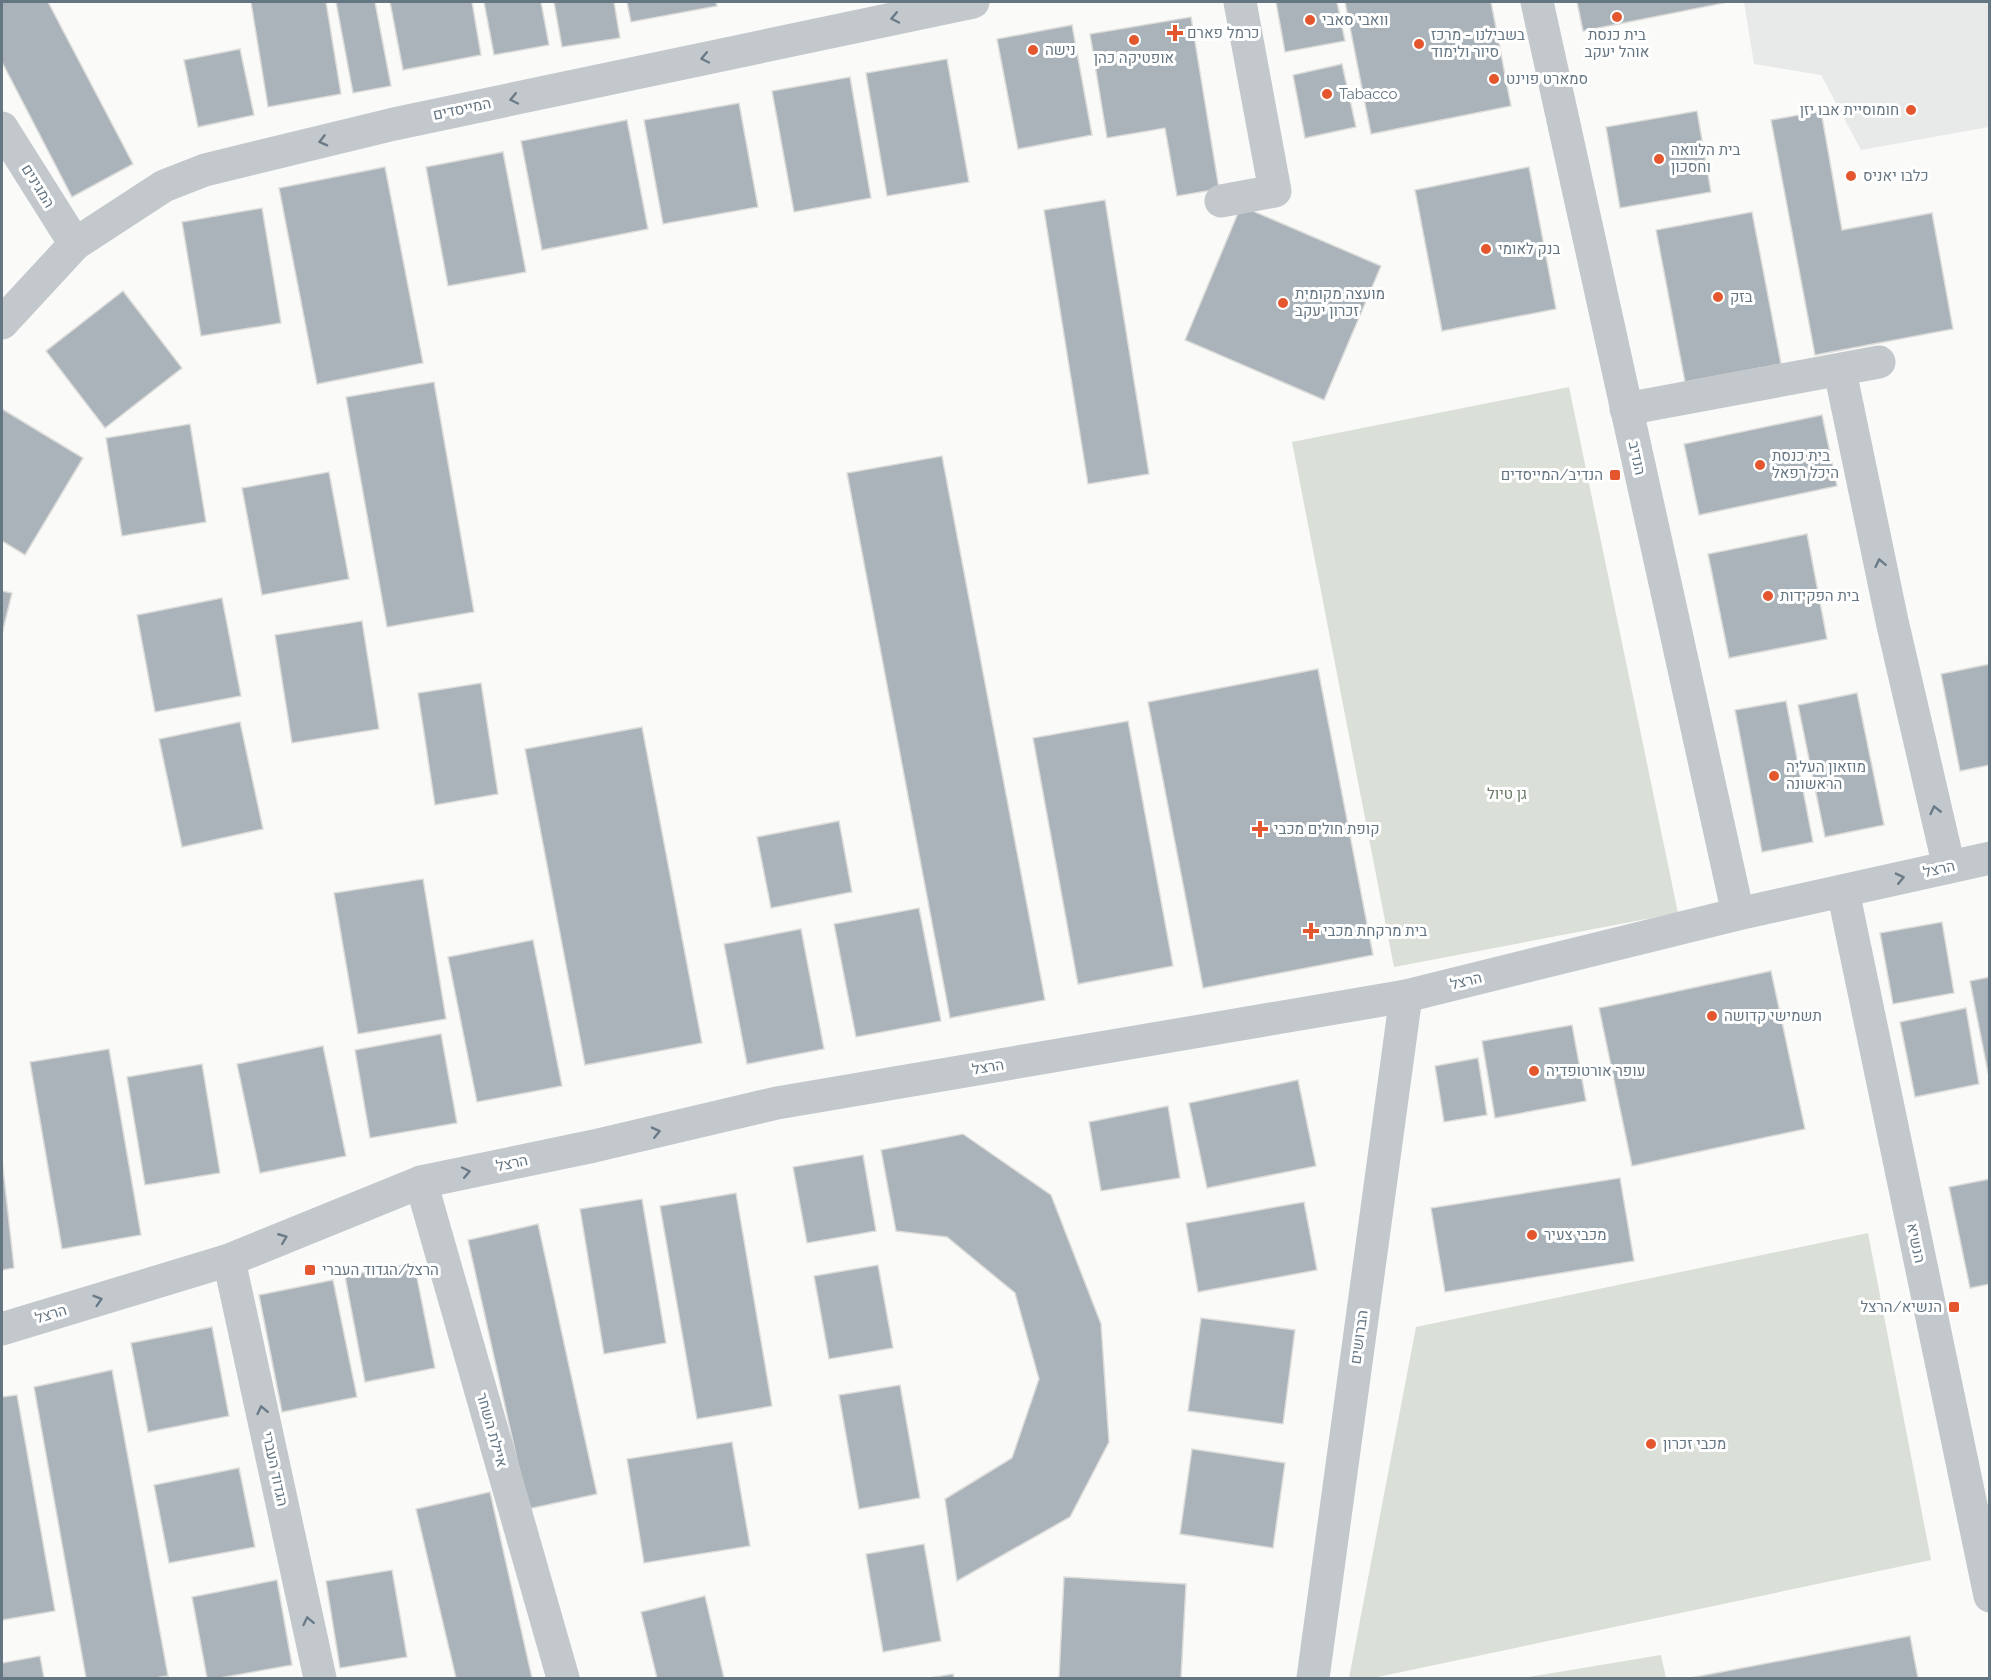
<svg xmlns="http://www.w3.org/2000/svg" width="1991" height="1680" font-family="Raleway,Heebo,sans-serif">
<rect width="100%" height="100%" fill="#fafaf8"/>
<path fill="#e8e9e9" d="M1744,2H1989V127L1861,150L1821,75L1754,64Z"/>
<g fill="#dadfd7">
<path d="M1569,387L1678,913L1394,967L1292,442Z"/>
<path d="M1868,1233L1931,1560L1373,1678H1349L1416,1327Z"/>
<path d="M1661,1655L1666,1678H1522Z"/>
</g>
<g fill="#aab3b9" stroke="#dcdcda" stroke-width="1.5">
<path d="M2,2H48L133,164L72,197L2,62Z"/>
<path d="M251,2H326L341,94L268,107Z"/>
<path d="M336,2H375L391,86L353,93Z"/>
<path d="M390,2H472L481,55L403,70Z"/>
<path d="M484,2H541L549,45L494,55Z"/>
<path d="M554,2H614L620,38L562,47Z"/>
<path d="M627,2H716L717,6L631,22Z"/>
<path d="M1276,2H1337L1345,41L1285,52Z"/>
<path d="M1345,2H1491L1511,106L1371,134Z"/>
<path d="M1577,2H1724V3L1583,31Z"/>
<path d="M1191,17L1219,189L1177,196L1165,128L1107,138L1090,34Z"/>
<path d="M1072,25L1092,135L1018,149L997,39Z"/>
<path d="M240,49L254,115L198,127L184,60Z"/>
<path d="M947,59L969,182L887,196L866,73Z"/>
<path d="M1342,64L1356,127L1305,138L1293,75Z"/>
<path d="M850,77L871,198L794,212L772,91Z"/>
<path d="M739,103L758,207L663,224L644,120Z"/>
<path d="M1697,111L1711,192L1620,208L1606,127Z"/>
<path d="M1821,111L1842,230L1932,213L1953,329L1815,355L1771,120Z"/>
<path d="M627,120L648,229L542,250L521,141Z"/>
<path d="M503,152L526,272L448,286L426,167Z"/>
<path d="M385,167L423,363L317,384L279,188Z"/>
<path d="M1529,167L1556,309L1442,331L1415,190Z"/>
<path d="M1105,200L1149,474L1088,484L1044,210Z"/>
<path d="M1241,206L1381,266L1324,400L1185,340Z"/>
<path d="M262,208L281,323L201,336L182,222Z"/>
<path d="M1752,212L1781,364L1685,382L1656,230Z"/>
<path d="M123,291L182,368L105,428L46,351Z"/>
<path d="M434,382L474,612L387,627L346,397Z"/>
<path d="M2,409L83,458L25,555L2,541Z"/>
<path d="M1822,415L1837,486L1699,515L1684,444Z"/>
<path d="M190,424L206,522L122,536L106,438Z"/>
<path d="M942,456L1045,1000L950,1018L847,473Z"/>
<path d="M329,472L349,579L262,595L242,488Z"/>
<path d="M1807,534L1827,639L1729,658L1708,554Z"/>
<path d="M2,591L12,593L2,634Z"/>
<path d="M222,598L241,696L155,712L137,615Z"/>
<path d="M362,621L379,729L292,743L275,635Z"/>
<path d="M1990,664V765L1960,771L1941,674Z"/>
<path d="M1318,669L1373,955L1203,988L1148,702Z"/>
<path d="M481,683L498,794L435,805L418,693Z"/>
<path d="M1857,693L1884,825L1825,837L1798,705Z"/>
<path d="M1786,701L1813,842L1762,852L1735,710Z"/>
<path d="M1128,721L1173,966L1078,984L1033,738Z"/>
<path d="M240,722L263,829L182,847L159,739Z"/>
<path d="M642,727L702,1043L585,1065L525,749Z"/>
<path d="M839,821L852,892L771,908L757,837Z"/>
<path d="M423,879L446,1019L358,1034L334,893Z"/>
<path d="M919,908L941,1021L856,1037L834,924Z"/>
<path d="M1942,922L1954,993L1893,1004L1880,933Z"/>
<path d="M801,929L824,1049L747,1064L724,944Z"/>
<path d="M533,940L562,1086L477,1102L448,957Z"/>
<path d="M1771,971L1805,1129L1632,1166L1599,1008Z"/>
<path d="M1990,977V1072L1988,1073L1970,981Z"/>
<path d="M1966,1008L1979,1084L1915,1097L1900,1022Z"/>
<path d="M1572,1025L1586,1101L1495,1118L1482,1041Z"/>
<path d="M441,1034L457,1123L370,1138L355,1050Z"/>
<path d="M323,1046L346,1156L260,1173L237,1064Z"/>
<path d="M109,1049L141,1235L62,1249L30,1062Z"/>
<path d="M1478,1058L1487,1115L1444,1122L1435,1066Z"/>
<path d="M202,1064L220,1173L145,1185L127,1077Z"/>
<path d="M1298,1080L1316,1166L1207,1188L1189,1103Z"/>
<path d="M1168,1106L1180,1178L1101,1191L1089,1122Z"/>
<path d="M963,1134L1051,1195L1101,1324L1109,1442L1070,1517L957,1581L945,1499L1012,1458L1039,1379L1015,1293L947,1237L896,1231L881,1150Z"/>
<path d="M863,1155L876,1231L807,1243L793,1167Z"/>
<path d="M2,1159L14,1268L2,1270Z"/>
<path d="M1620,1178L1634,1261L1445,1292L1431,1208Z"/>
<path d="M1990,1179V1284L1970,1288L1949,1187Z"/>
<path d="M736,1193L772,1406L697,1419L660,1206Z"/>
<path d="M642,1199L666,1343L604,1354L580,1209Z"/>
<path d="M1304,1202L1317,1270L1198,1292L1186,1223Z"/>
<path d="M538,1224L597,1494L528,1509L468,1240Z"/>
<path d="M414,1263L435,1368L365,1382L345,1276Z"/>
<path d="M878,1265L893,1348L829,1359L814,1276Z"/>
<path d="M333,1280L357,1397L282,1412L259,1295Z"/>
<path d="M1201,1318L1295,1330L1283,1424L1188,1411Z"/>
<path d="M212,1327L229,1416L148,1432L131,1343Z"/>
<path d="M112,1370L168,1676L154,1678H86L34,1387Z"/>
<path d="M900,1385L920,1498L859,1509L839,1395Z"/>
<path d="M17,1395L55,1611L2,1620V1397Z"/>
<path d="M732,1442L750,1546L644,1563L627,1459Z"/>
<path d="M1192,1449L1285,1463L1273,1548L1180,1534Z"/>
<path d="M239,1468L255,1547L169,1563L154,1485Z"/>
<path d="M490,1492L532,1678H456L416,1509Z"/>
<path d="M924,1544L941,1641L883,1652L866,1554Z"/>
<path d="M392,1570L407,1657L340,1668L326,1581Z"/>
<path d="M1064,1577L1186,1584L1181,1678H1059Z"/>
<path d="M277,1580L292,1665L219,1678H207L192,1597Z"/>
<path d="M705,1596L724,1678H657L641,1612Z"/>
<path d="M1910,1636L1918,1678H1690Z"/>
<path d="M40,1656L44,1678H2V1663Z"/>
<path d="M953,1674L954,1678H929Z"/>
</g>
<g fill="none" stroke-linecap="round" stroke-linejoin="round">
<g stroke="#c3c8cc" stroke-width="33">
<path d="M1537,2L1738,914"/>
<path d="M2,128L75,244"/>
<path d="M1221,201L1275,191L1240,2"/>
<path d="M2,323L75,244L164,186L205,170L394,124L973,2"/>
<path d="M1840,371L1892,621L1949,867"/>
<path d="M1626,409L1879,362"/>
<path d="M1843,891L1990,1596"/>
<path d="M421,1182L563,1678"/>
<path d="M229,1260L320,1678"/>
<path d="M2,1329L229,1260L421,1182L594,1146L777,1103L1406,996L1738,914L1990,858"/>
<path d="M1313,1678L1406,996"/>
</g>
</g>
<defs><path id="oneway-chevron" d="M-2-3.5L2.5 0L-2 3.5" fill="none" stroke-width="1.6" stroke-linecap="round" stroke-linejoin="round" transform="scale(1.5)"/></defs>
<g stroke="#6a7a87">
<use href="#oneway-chevron" transform="translate(895 18) rotate(168)"/>
<use href="#oneway-chevron" transform="translate(705 58) rotate(168)"/>
<use href="#oneway-chevron" transform="translate(514 99) rotate(168)"/>
<use href="#oneway-chevron" transform="translate(323 141) rotate(166)"/>
<use href="#oneway-chevron" transform="translate(1880 563) rotate(-102)"/>
<use href="#oneway-chevron" transform="translate(1935 810) rotate(-103)"/>
<use href="#oneway-chevron" transform="translate(1900 878) rotate(-13)"/>
<use href="#oneway-chevron" transform="translate(656 1132) rotate(-13)"/>
<use href="#oneway-chevron" transform="translate(466 1172) rotate(-12)"/>
<use href="#oneway-chevron" transform="translate(283 1238) rotate(-22)"/>
<use href="#oneway-chevron" transform="translate(98 1300) rotate(-17)"/>
<use href="#oneway-chevron" transform="translate(262 1410) rotate(-102)"/>
<use href="#oneway-chevron" transform="translate(308 1621) rotate(-102)"/>
</g>
<g fill="#e4572e" stroke="#fff" stroke-width="2">
<circle cx="1617" cy="17" r="6"/>
<circle cx="1310" cy="20" r="6"/>
<path d="M1172 24h6v6h6v6h-6v6h-6v-6h-6v-6h6z"/>
<circle cx="1134" cy="40" r="6"/>
<circle cx="1419" cy="44" r="6"/>
<circle cx="1033" cy="50" r="6"/>
<circle cx="1494" cy="79" r="6"/>
<circle cx="1327" cy="94" r="6"/>
<circle cx="1911" cy="110" r="6"/>
<circle cx="1659" cy="159" r="6"/>
<circle cx="1851" cy="176" r="6"/>
<circle cx="1486" cy="249" r="6"/>
<circle cx="1718" cy="297" r="6"/>
<circle cx="1283" cy="303" r="6"/>
<circle cx="1760" cy="465" r="6"/>
<rect x="1609" y="469" width="12" height="12" rx="3"/>
<circle cx="1768" cy="596" r="6"/>
<circle cx="1774" cy="776" r="6"/>
<path d="M1257 820h6v6h6v6h-6v6h-6v-6h-6v-6h6z"/>
<path d="M1308 922h6v6h6v6h-6v6h-6v-6h-6v-6h6z"/>
<circle cx="1712" cy="1016" r="6"/>
<circle cx="1534" cy="1071" r="6"/>
<circle cx="1532" cy="1235" r="6"/>
<rect x="304" y="1264" width="12" height="12" rx="3"/>
<rect x="1948" y="1301" width="12" height="12" rx="3"/>
<circle cx="1651" cy="1444" r="6"/>
</g>
<g text-anchor="middle" dominant-baseline="central" stroke-width="6" stroke-linejoin="round" paint-order="stroke">
<g font-size="15" fill="#657683" stroke="#fff" text-anchor="start">
<text x="1322" y="20">וואבי סאבי</text>
<text x="1187" y="33">כרמל פארם</text>
<text x="1431" y="35">בשבילנו - מרכז<tspan x="1431" dy="17">סיור ולימוד</tspan></text>
<text x="1617" y="35" text-anchor="middle">בית כנסת<tspan x="1617" dy="17">אוהל יעקב</tspan></text>
<text x="1045" y="50">נישה</text>
<text x="1134" y="58" text-anchor="middle">אופטיקה כהן</text>
<text x="1506" y="79">סמארט פוינט</text>
<text x="1339" y="94">Tabacco</text>
<text x="1899" y="110" text-anchor="end">חומוסיית אבו יזן</text>
<text x="1671" y="150">בית הלוואה<tspan x="1671" dy="17">וחסכון</tspan></text>
<text x="1863" y="176">כלבו יאניס</text>
<text x="1498" y="249">בנק לאומי</text>
<text x="1295" y="294">מועצה מקומית<tspan x="1295" dy="17">זכרון יעקב</tspan></text>
<text x="1730" y="297">בזק</text>
<text x="1772" y="456">בית כנסת<tspan x="1772" dy="17">היכל רפאל</tspan></text>
<text x="1603" y="475" text-anchor="end">הנדיב/המייסדים</text>
<text x="1780" y="596">בית הפקידות</text>
<text x="1786" y="767">מוזאון העליה<tspan x="1786" dy="17">הראשונה</tspan></text>
<text x="1274" y="829">קופת חולים מכבי</text>
<text x="1323" y="931">בית מרקחת מכבי</text>
<text x="1724" y="1016">תשמישי קדושה</text>
<text x="1546" y="1071">עופר אורטופדיה</text>
<text x="1544" y="1235">מכבי צעיר</text>
<text x="322" y="1270">הרצל/הגדוד העברי</text>
<text x="1942" y="1307" text-anchor="end">הנשיא/הרצל</text>
<text x="1663" y="1444">מכבי זכרון</text>
</g>
<g font-size="15" fill="#657683" stroke="#fff">
<text transform="translate(462 109) rotate(-12)">המייסדים</text>
<text transform="translate(38 186) rotate(58)">המגינים</text>
<text transform="translate(1637 458) rotate(78)">הנדיב</text>
<text transform="translate(1939 869) rotate(-13)">הרצל</text>
<text transform="translate(1466 981) rotate(-14)">הרצל</text>
<text transform="translate(988 1067) rotate(-10)">הרצל</text>
<text transform="translate(512 1163) rotate(-12)">הרצל</text>
<text transform="translate(1916 1243) rotate(78)">הנשיא</text>
<text transform="translate(51 1314) rotate(-17)">הרצל</text>
<text transform="translate(1359 1337) rotate(-82)">הברושים</text>
<text transform="translate(492 1430) rotate(74)">איילת השחר</text>
<text transform="translate(275 1469) rotate(78)">הגדוד העברי</text>
</g>
<g font-size="15" fill="#687a64" stroke="#fff">
<text x="1507" y="794">גן טיול</text>
</g>
</g>
<rect width="1991" height="1680" fill="none" stroke="#657683" stroke-width="6"/>
</svg>
